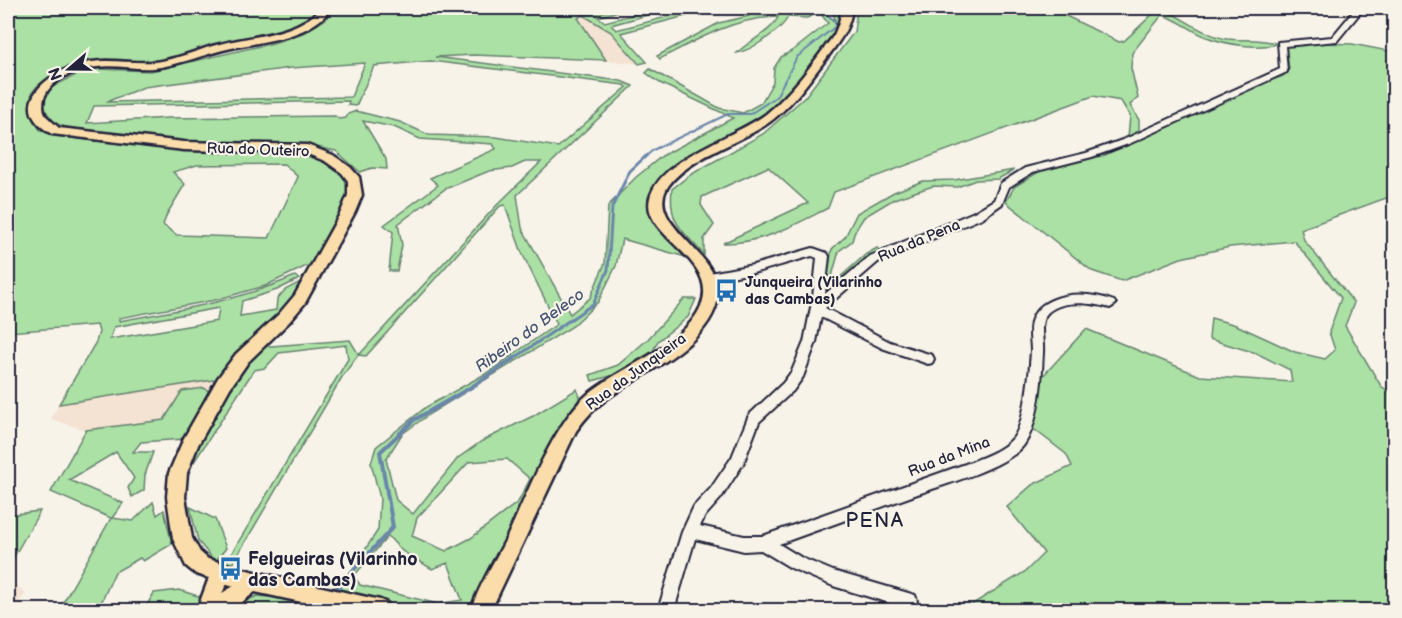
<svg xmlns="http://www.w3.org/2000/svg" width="1402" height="618" font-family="'Balsamiq Sans',sans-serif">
<rect width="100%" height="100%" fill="#f7f3e8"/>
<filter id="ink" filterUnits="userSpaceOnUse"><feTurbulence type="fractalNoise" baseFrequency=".0167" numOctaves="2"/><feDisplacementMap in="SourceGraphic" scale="12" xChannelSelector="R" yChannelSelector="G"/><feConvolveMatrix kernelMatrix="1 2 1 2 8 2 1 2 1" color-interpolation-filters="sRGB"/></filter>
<g filter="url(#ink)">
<g fill="#f4e2d2">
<path d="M583,15L611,32L639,64L606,60L578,17Z"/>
<path d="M220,379L195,423L164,420L86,430L51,419L59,404Z"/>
<path d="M8,578L26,594L11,610H8Z"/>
</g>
<g fill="#abe1a4" stroke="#668270" stroke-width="1.5" fill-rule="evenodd">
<path d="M8,8H323C306,33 257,35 231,41C208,47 184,58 161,61C142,63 125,58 106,59C88,60 36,76 31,96C28,107 34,120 40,130L55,136L174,150L301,151L325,160L347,178L351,194L315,262L265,286L215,300L119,318V321C179,310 239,301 295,276L299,279L277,290L242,301L240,316L276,310L277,299L285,290L306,279C293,302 275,323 254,340C248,345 241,346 235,353L238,356L220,379L59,404L96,342L99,332L97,325L8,332ZM284,164L298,177L269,238L177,235L163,225L167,214L185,184L173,172L197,165ZM219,308L217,321L110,339L114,327Z"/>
<path d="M334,8H579L583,15L629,8L598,17L605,22L658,8H673L611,25L616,30L702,8H716L621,33L647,62L639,64L611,32L583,15L578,18L606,60L474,55L435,57L621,81L633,86L517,195L522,228L570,314L590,298L605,263L608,206L635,178L662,156L733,118L660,83L646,73L650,69L719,108L743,113L761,103L773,82L774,68L781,57L795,49L828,23L819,12L807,18L788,17C782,30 752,50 737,53C749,40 771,33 778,17C733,18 698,39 660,59L657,56L719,23L749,16L745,11L734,8H742L757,15L787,13L806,15L821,8L836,24L832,8H840L842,27C815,56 797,93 764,116C734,137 661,162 649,196C641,217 676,245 689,258L622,239L616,266L598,302L573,326L431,413L402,434L386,459L396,500L413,514L458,458L482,441L533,416L577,389L580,397L565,422L484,592L473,610L407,609L334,588L352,570L378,530L380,498L371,463L376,447L426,407L485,374L557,324L522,253L505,205L500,206L366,356L358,355L342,377L230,568L224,566L348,359L346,345L279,353L265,368L254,370L194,462L189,461L244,364L258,347L350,340L359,355L497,205L541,162H525L512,168L489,171L445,189L398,224L402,245L397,271H389L393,232L384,225L438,185L430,178L496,149L493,144L420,139L394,127L363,121L386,159L387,169L372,168L360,172L336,151L300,144L188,142L118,136L75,130L54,123L44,108V99L52,87L80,73L98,69L151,71L273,43L303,33L326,19ZM431,61L624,85L627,87L558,147L496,137L429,135L400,122L356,111L348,114L346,118L339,119L335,116L168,118L87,123L94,106L349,101L348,105L356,106L374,66ZM365,63L351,97L106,102L144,87L291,68ZM507,459L530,479L518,502L471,538L446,551L412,536L417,518L469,462ZM388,536L402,551L432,569L448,563L462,600L438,604L360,585L354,576Z"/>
<path d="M857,8H1050L1119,42L1124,41L1157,10L1163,9C1184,18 1203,35 1227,39C1244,41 1262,38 1278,44C1256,49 1226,45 1204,36C1190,30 1178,19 1162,15L1132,53L1131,68L1138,98L1130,105L1139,120V130L1128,138L1130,116L1121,101L1093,96L834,192L828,208C794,225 762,244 723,243L808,203L768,167L702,197L701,205L714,225L704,239V255C683,230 668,224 672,189L690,175L763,134L805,97L854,32Z"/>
<path d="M1293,42L1352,44L1394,52V203L1386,198L1301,229L1304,240L1354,303L1345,326L1381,386L1394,395V610H963L1026,571L1044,553L1007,507L1032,485L1072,466L1066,454L1031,427L1042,377L1086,329L1200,376L1292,382L1290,370L1256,353L1209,339L1211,318L1236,325L1295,352L1325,359L1335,350L1329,332L1341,298L1294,241L1230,247L1181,258L1122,281L1092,271L1006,202L1014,187L1040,171L1105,155L1255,86L1283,76L1289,69L1286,46Z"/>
<path d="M1014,170L998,179L976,180L957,187L933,186L894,199L864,217L855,231L852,241L839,251L829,287L866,254L877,248L881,252L829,294L824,293L832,249L845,237L857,213L894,192L923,181L954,180Z"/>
<path d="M684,299H696L688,317L658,341L652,353L622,373L592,381L590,375L618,365L648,339Z"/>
<path d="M204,388L212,393L184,439L141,442L133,452H153L145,475L144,490L132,497L128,488L134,478L116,452L69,480L123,503L112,518L133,521L153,502L157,515L164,510L172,544L143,561L140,558L115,572L101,603L125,605L122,610H59L111,518L51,492L86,430L164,420L182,391Z"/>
<path d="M190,507L215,519L226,548L215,562L198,541Z"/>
<path d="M40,511L8,567V515Z"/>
<path d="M179,590L204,598L197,610H144L154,593Z"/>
<path d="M257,596L280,598L313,610H227Z"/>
</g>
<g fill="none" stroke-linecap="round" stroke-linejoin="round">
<path stroke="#6b86ab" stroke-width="2" d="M644,158L653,150L728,114H750L776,97L797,57L836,26L835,21L819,8"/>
<path stroke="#6b86ab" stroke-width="3" d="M512,360L593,304L608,270L612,207L630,171L646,156"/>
<g stroke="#6b86ab" stroke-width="4">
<path d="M338,587L393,527L380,452L414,420L473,386L514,358"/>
<path d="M319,610L326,607"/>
</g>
<defs>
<path id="minor" d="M1356,8H1364L1337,41L1285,46L1287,72L1131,143L1092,157L1033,172L1009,187L1002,204L982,218L878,262L825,308L890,342L932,355L934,359L932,363L928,364L882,348L821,317L816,342L803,377L793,391L759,422L743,464L721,498L705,516L700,526L744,536H763L971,462C985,456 1004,450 1014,437C1025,422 1030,370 1031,351C1031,341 1028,329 1032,319C1037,305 1051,299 1064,296C1081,293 1098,295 1114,301L1116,304L1110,308C1092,303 1058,298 1045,316C1039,326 1044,341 1043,352C1042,378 1039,424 1024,445C1007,468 939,486 912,496C868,512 823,528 779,544L802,558L833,571L915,595L917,601L915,607L909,609L833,586L791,568L761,550L744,551L695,539L674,610H658L682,532L694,506L711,488L732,457L749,415L783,383L792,371L804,342L813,297L817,258L812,256L753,273L708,281L704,280L702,277L704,274L753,265L813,248L827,253L829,256L825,294L870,256L974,212L994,200L1001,183L1025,168L1086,153L1125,139L1280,69L1278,42L1332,37Z"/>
<g id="major">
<path d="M322,8H332C306,41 261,40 223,50C203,55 183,63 161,67C140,71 119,64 97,67C74,69 34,85 45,115L59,128L184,142L307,145L333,155L350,167L359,177L362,195L355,212L305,303L289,322L248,362L230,388L198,445L187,473L185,497L192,538L200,552L208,559L251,571L380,600L387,603L390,610H338L255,592L232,610H197L209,578L196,574L186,566L173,539L167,497L169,473L184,438L218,378L236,354L279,314L295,295L341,212L348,195V181L342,173L325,161L305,153L184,150L52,134C9,110 40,78 72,67C100,56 125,64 154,62C175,60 195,51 216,45C253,35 294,36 322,8ZM227,584L234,586L222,593Z"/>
<path d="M842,8H852C850,29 838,43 826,59C807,83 790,109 764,126C736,144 689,158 669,185C641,223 724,254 718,297C711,346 639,374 604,401C593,409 584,420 576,431L491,610H471C479,585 495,561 507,537C526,497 554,423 587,395C619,368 663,355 691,322C739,264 639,240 650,198C661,157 734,138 766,114C792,93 814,62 834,35L839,23Z"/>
</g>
</defs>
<use href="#minor" stroke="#22223b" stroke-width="4"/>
<use href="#major" stroke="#22223b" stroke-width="5"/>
<use href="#minor" fill="#f7f3e8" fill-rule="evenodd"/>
<use href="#major" fill="#faddab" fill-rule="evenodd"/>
</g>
</g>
<defs>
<symbol id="bus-bare" viewBox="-9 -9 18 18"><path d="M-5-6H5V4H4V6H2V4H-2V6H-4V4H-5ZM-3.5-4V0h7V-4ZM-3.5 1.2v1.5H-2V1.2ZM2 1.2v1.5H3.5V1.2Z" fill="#1f6fb2" stroke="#f7f3e8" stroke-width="2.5" paint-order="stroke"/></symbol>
</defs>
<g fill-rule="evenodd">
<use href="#bus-bare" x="710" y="274" width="33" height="33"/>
<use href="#bus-bare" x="214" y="552" width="33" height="33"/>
</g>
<g text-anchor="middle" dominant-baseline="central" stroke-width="4.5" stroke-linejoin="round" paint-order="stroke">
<g font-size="15" fill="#22223b" stroke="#f7f3e8">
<text transform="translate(258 150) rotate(2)">Rua do Outeiro</text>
<text transform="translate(919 241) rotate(-23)">Rua da Pena</text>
<text transform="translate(636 372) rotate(-36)">Rua da Junqueira</text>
<text transform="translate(949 457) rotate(-21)">Rua da Mina</text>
</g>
<g font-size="15" font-weight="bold" fill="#22223b" stroke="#f7f3e8" text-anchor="start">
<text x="745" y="282">Junqueira (Vilarinho<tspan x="745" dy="17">das Cambas)</tspan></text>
</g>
<g font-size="16" font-style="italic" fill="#475473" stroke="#f7f3e8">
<text transform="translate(530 331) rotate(-36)">Ribeiro do Beleco</text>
</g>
<g font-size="18" font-weight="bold" fill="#22223b" stroke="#f7f3e8" text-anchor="start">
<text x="248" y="559">Felgueiras (Vilarinho<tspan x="248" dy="21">das Cambas)</tspan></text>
</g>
<g font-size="20" letter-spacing="1.5" fill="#22223b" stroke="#f7f3e8">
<text x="875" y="521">PENA</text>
</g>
</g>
<rect width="1402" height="618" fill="none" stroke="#f7f3e8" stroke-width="30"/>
<rect x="15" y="15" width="1372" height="588" fill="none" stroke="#22223b" stroke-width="2" filter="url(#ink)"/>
<g transform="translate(69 69) rotate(250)" stroke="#f7f3e8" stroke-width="4.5" paint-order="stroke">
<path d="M0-4.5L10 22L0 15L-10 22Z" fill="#22223b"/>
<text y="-9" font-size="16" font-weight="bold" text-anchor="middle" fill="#22223b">N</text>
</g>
</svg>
